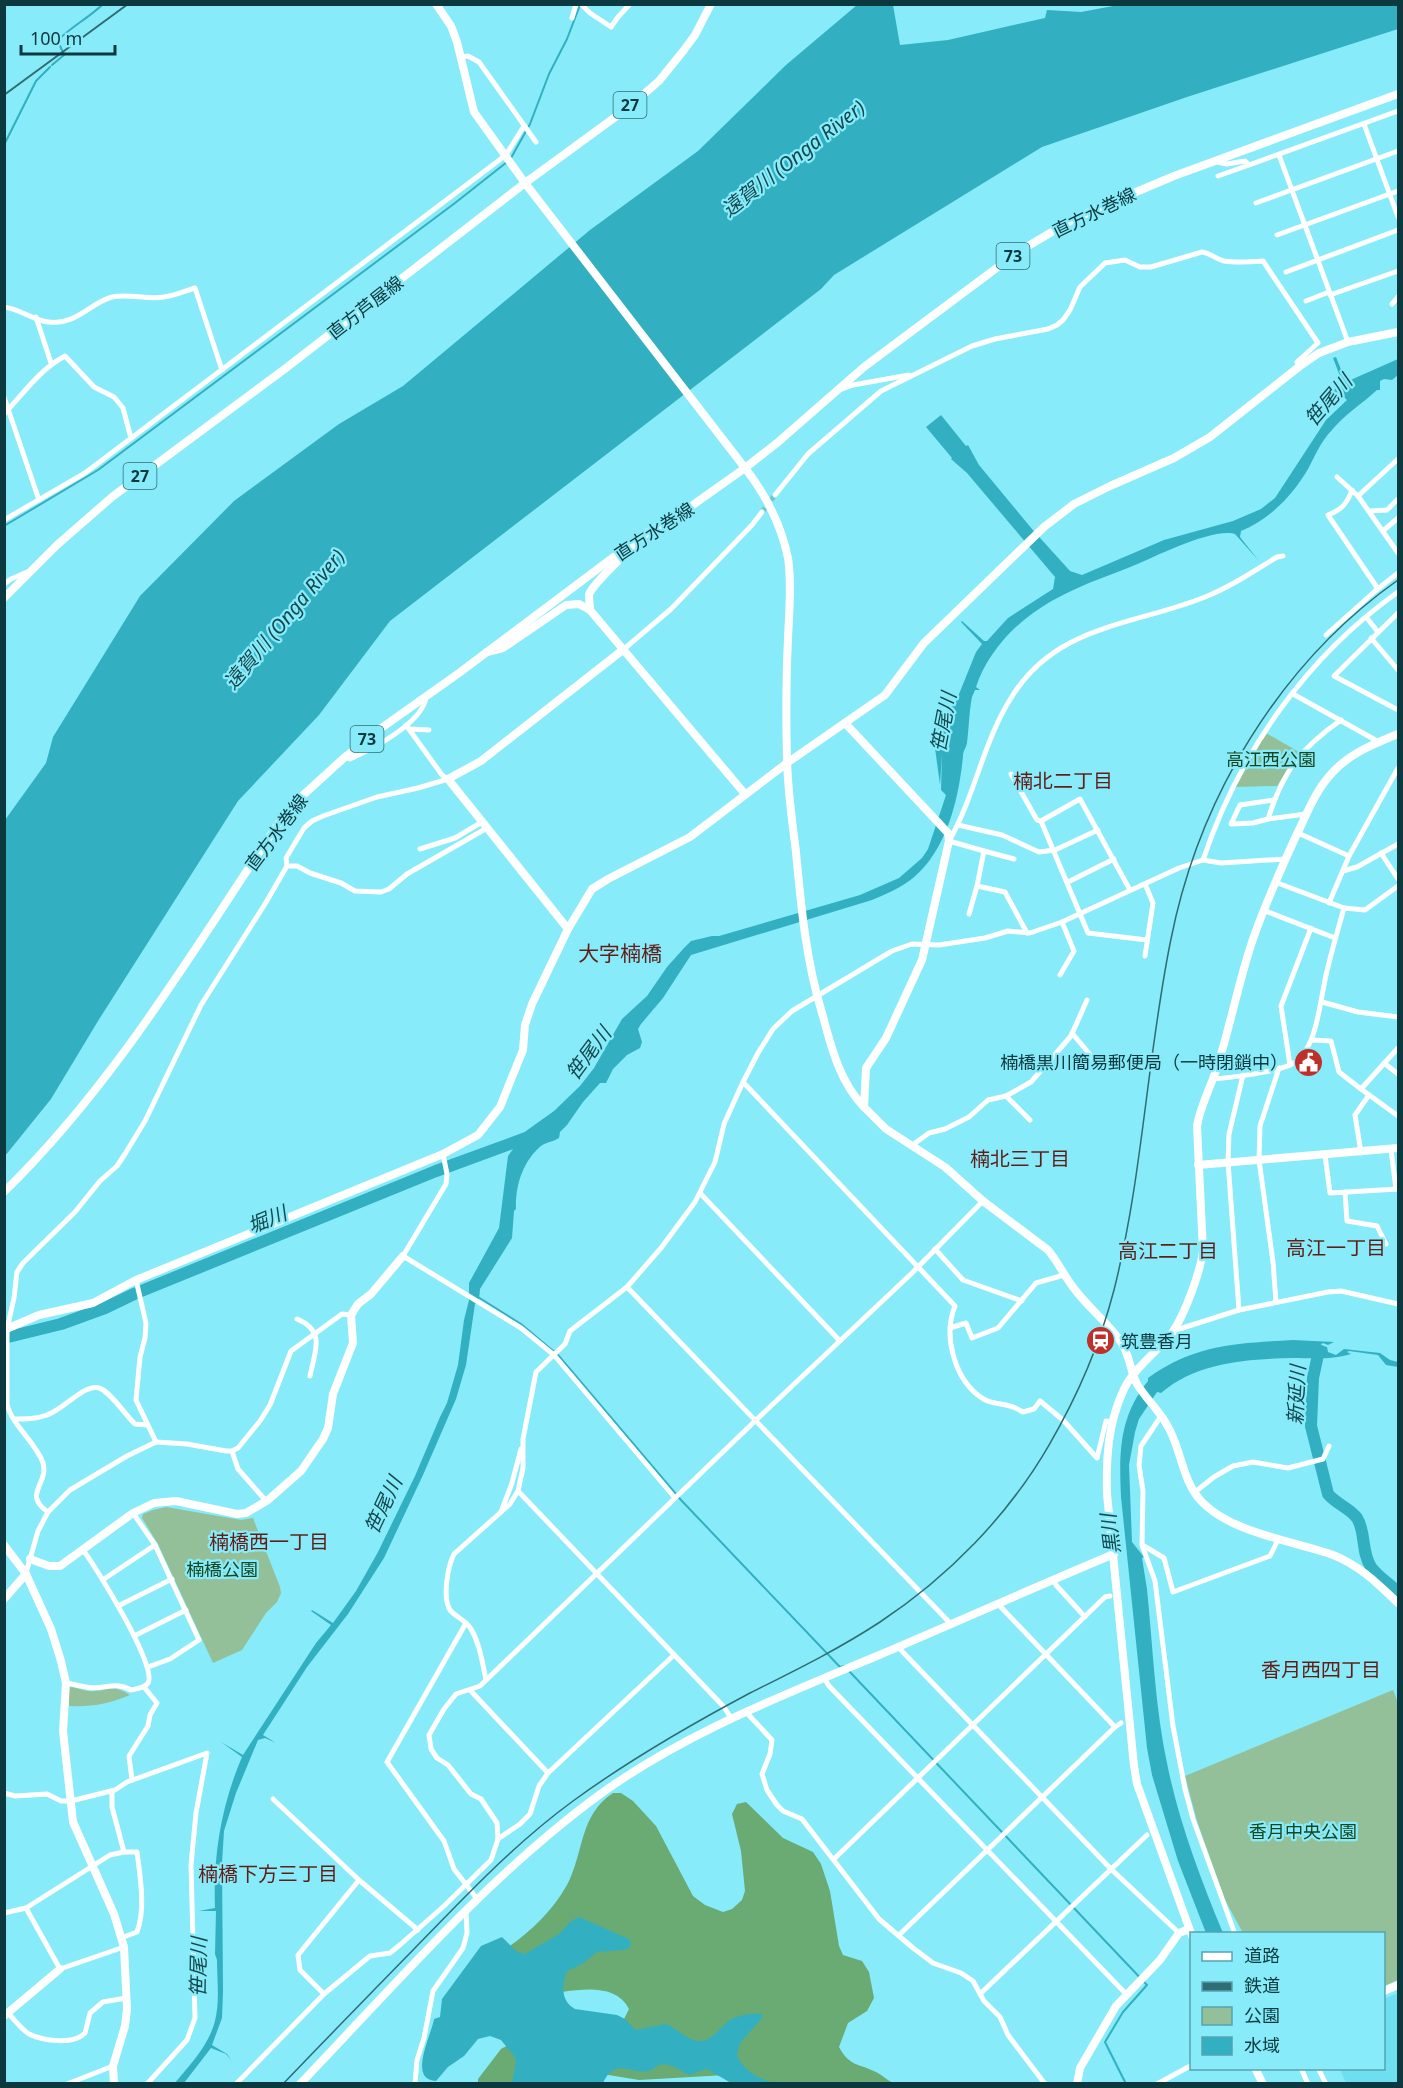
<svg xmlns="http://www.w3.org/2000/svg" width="1403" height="2088" font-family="'Noto Sans','Noto Sans JP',sans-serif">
<rect width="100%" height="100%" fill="#87ebf9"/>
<path fill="#6edff0" d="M1398,1993V2083H1346L1340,2069L1384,2068V1999Z"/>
<g fill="#93c098">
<path d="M1266,733L1299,752L1277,786L1233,787Z"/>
<path d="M166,1507L241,1520L253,1518L280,1587L281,1593L277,1602L266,1613L242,1650L213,1663L158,1544L142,1518L143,1514L153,1510Z"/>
<path d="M69,1687C76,1687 81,1690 88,1691C108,1693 109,1682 130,1695C109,1704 92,1707 69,1706Z"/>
<path d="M1393,1690L1398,1703V1980L1384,1986V1934L1243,1933L1225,1900L1197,1821L1185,1776Z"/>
</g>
<g fill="#69ab72">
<path d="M613,1793H621L633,1801L656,1826L693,1896L705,1905L723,1912L732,1909L742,1900L745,1891L741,1851L732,1814L737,1804L746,1802L783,1838L813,1852L821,1864L830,1891L839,1946L843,1955L862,1961L869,1972L874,1998L867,2011L848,2023L839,2047C850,2067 858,2063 876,2072C882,2075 887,2080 893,2083L741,2084L726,2075L639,2080L578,2070L621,2025L629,2009C614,1979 568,1992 541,1995L492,1958C522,1939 549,1917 567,1885C584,1853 579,1815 613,1793Z"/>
<path d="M512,2043L526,2083H478V2079L501,2049Z"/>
</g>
<g fill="#32b0c1">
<path d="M1124,4L1398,5V29L1187,97L1042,147L834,275L821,289L390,621L319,715L238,801L98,1021L51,1099L5,1156V820L46,763L53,737L140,596L234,501L339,424L403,386L590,230L698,151L786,65L857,5H893L900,45L948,40L1045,18L1047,10L1081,12Z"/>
<path d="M1336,357L1346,382L1398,359V375L1392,380L1384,379L1380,381V390H1377C1362,404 1345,414 1332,430C1321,441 1315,456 1308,469C1292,496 1270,519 1241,531L1240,537L1259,561L1235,534C1214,527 1156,556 1135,565C1111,575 1086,583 1063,595C1049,602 1035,611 1024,620C1003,637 984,662 976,687L980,690H975L972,697C969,712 969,728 967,743C966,748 963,751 963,756C959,798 947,850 913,878C901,888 886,894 872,900L691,955L663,998L641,1024L638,1029L642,1042L640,1048L627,1055L613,1069L606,1083H600L583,1102L567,1125L560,1132L559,1138C553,1142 546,1142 541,1146C523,1161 515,1186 516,1209L514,1211L512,1238L480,1289L479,1300L475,1304L466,1365L456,1399L423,1475L384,1558L348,1614L307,1667L263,1735L276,1743L265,1738L258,1740L236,1793L224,1831L222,1863L223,1992L222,2018L212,2045L227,2054L231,2060L226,2054L211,2048L184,2083L174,2084C190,2065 209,2045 215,2021C220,2001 217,1980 217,1960L215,1954L216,1911H199L215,1908C213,1856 221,1806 242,1757L221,1742L243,1755L316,1643L331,1625L311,1611L312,1610L333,1623L356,1591L378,1552L415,1476L440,1417L447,1403L458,1365L464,1320L469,1300V1283L499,1228L508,1156L526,1131L554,1111L580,1086L594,1068L622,1019L647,996L667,967L684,948L691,941L712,936H719L860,895L899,878L922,858L928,849L946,795L941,790L942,754L940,785L935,748L939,725L946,712L955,704L976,652L982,644L961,622L962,621L984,641H987L1008,618L1053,589L1055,577L967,473L951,459L952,458L926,427L941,415L966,446L968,445L979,465L1032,529L1070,571L1082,575L1164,540L1233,521L1261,509L1275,498L1326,420L1347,400L1340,393L1333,394L1335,389L1343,384L1333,358Z"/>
<path d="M1293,1340L1334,1342L1328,1345L1323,1343L1320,1345L1327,1347L1328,1352L1336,1355L1344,1349L1380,1353L1390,1360L1398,1362V1367L1386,1365L1378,1355L1349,1351L1347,1352L1351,1354C1330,1360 1314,1358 1292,1358C1247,1359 1197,1362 1161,1393L1157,1392L1139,1419L1135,1432L1129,1465L1132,1542L1144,1557L1142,1558L1147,1589C1153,1648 1155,1709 1168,1768C1180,1825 1201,1880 1223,1933H1206L1178,1861L1152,1775L1147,1748L1121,1497C1119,1452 1119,1417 1148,1381V1378C1194,1344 1239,1343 1293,1340Z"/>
<path d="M579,1917L629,1939L631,1943L629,1948L624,1950L597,1952L582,1964L567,1971C562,1984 560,2001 575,2009L617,2015L625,2019L636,2030L666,2024C677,2028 686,2040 699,2041C712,2042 721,2026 730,2020C738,2015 753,2013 762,2014V2018L740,2043L737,2055C742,2070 762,2081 776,2083H731L707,2069L689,2075C680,2070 668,2061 657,2066C655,2067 652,2071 649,2071C631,2075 615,2056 603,2083H512L516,2062L515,2057L501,2040L490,2036L478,2039L464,2056L448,2067L436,2081C407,2080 432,2034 434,2019L440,2017L442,1999L481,1946L502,1937L516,1951L525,1954L559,1934L570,1922Z"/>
</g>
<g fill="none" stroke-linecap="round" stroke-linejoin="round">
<g stroke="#32b0c1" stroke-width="2">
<path d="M52,65L64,55L58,41C62,33 93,15 103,4"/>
<path d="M4,145L36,81L50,67"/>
<path d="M511,158L530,124L549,74L567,39L580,5"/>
<path d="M4,526L98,470L455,203L507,162"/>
<path d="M478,1297L521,1324L558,1355L681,1500L840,1667L845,1666"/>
<path d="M849,1671L1147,1985L1123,2012L1105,2042L1126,2084"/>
</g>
<g stroke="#32b0c1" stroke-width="12">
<path d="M4,1338L61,1324L105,1308L134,1294L436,1171L534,1135"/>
<path d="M1319,1350L1313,1378L1311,1426L1328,1494C1336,1504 1350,1508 1357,1518C1366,1532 1361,1552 1371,1567C1377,1576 1390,1584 1398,1592"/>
</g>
<path stroke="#6ec7d4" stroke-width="5" stroke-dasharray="5 2.5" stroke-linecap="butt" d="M762,512L775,495"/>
<g stroke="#fff" stroke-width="5">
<path d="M581,4L590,13L611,27L618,17L630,4"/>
<path d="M572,18L576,4"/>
<path d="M461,57L468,56L479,62L536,142"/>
<path d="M1364,124L1398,217"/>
<path d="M1279,155L1348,342"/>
<path d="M1217,162L1227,164L1245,161L1249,165L1398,111"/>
<path d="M1218,176L1249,165"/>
<path d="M1256,203L1398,151"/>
<path d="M1277,235L1398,191"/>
<path d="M1286,272L1398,230"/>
<path d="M1330,295L1398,271"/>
<path d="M1306,301L1329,292"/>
<path d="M1392,304L1398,297"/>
<path d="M4,307C20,309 33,320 48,322C76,326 91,302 112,297C129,293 147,300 164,297C174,296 185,291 195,288L222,370"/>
<path d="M36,317L51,363"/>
<path d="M842,389L853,385L909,375"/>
<path d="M4,397L39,500"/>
<path d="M4,414C24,393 39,370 65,356L94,387L114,397L119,403L123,408L131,438"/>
<path d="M1337,477L1358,496L1398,553"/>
<path d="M1352,490C1347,504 1341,510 1328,515L1378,589"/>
<path d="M775,495L808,454L881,391L972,346L995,339L1048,329L1057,325L1063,320L1070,310L1080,287L1105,263L1125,260L1140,267H1151L1202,252C1210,253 1216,259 1224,261C1237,263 1250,262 1263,261L1318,343L1297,362L1300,366"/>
<path d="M1358,496L1398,459"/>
<path d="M1370,511L1387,510L1398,499"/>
<path d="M4,520L85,473L506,155L524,126"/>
<path d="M1384,530L1398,518"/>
<path d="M4,584L11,579L27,572"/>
<path d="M1398,613L1334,676L1398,710"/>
<path d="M1366,617L1378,632"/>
<path d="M1326,635L1374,592L1398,573"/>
<path d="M1371,638L1398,670"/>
<path d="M624,649L671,609L752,525L762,512"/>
<path d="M1293,694L1379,742"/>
<path d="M406,725L442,775L448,779"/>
<path d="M409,729L429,730"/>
<path d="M345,757L350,759C372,749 423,723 426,697"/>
<path d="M1011,774L1037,820L1041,821"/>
<path d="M1306,814L1268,819C1283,771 1301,748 1341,720"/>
<path d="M1268,819L1253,823L1231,824L1240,805L1274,800"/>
<path d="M958,825L1002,835L1039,852L1055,850L1098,830"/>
<path d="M1298,833L1349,856"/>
<path d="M420,849L455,838L482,822"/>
<path d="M984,851L1014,859"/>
<path d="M1381,853L1398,879"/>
<path d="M1203,860C1239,753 1306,657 1398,592"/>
<path d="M287,866H297L310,873L341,883L355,891L381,892L389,889L407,874L487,828"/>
<path d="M1343,871L1357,867L1398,844"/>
<path d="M1068,882L1114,859"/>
<path d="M1275,882L1344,908L1365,910L1398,886"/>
<path d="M1145,884L1153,903L1145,956"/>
<path d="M977,886L984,851L949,841C975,796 983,742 1011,698C1056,624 1133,626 1205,597C1231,587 1254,571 1277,557L1283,556"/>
<path d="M1130,890L1080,799L1041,821L1088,933L1147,940"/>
<path d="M1329,903L1349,856L1398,768"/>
<path d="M1263,910L1335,938"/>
<path d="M969,914L977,886L1005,892L1027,933"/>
<path d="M1060,975L1074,951L1062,922"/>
<path d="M1322,1002L1358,1012L1398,1017"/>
<path d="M1072,1033L1097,1063"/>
<path d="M1312,1040L1331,1041L1339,1072L1361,1089"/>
<path d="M1398,1048L1361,1089L1398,1116"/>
<path d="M1384,1063L1398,1074"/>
<path d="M1290,1065L1281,1006L1311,928"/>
<path d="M1214,1079C1234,1077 1274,1073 1292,1064C1318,1051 1320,997 1327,971C1332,950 1338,929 1344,908"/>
<path d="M743,1082L955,1306C943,1335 954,1377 979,1396C989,1404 999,1403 1010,1406C1015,1407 1019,1410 1023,1412L1034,1409L1040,1401L1063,1420L1097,1458L1106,1421L1112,1422"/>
<path d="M1006,1096L1030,1120"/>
<path d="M911,1146L929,1133L945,1129L969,1117L988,1100L1006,1096L1031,1082L1071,1036L1087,1000"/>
<path d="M1391,1150L1396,1189"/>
<path d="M1361,1153L1355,1115L1369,1095"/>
<path d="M443,1154L447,1174L446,1184L403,1256L521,1328L554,1355L675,1498"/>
<path d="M1325,1155L1330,1193L1398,1189"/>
<path d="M1345,1192L1347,1221L1377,1226L1386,1244"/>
<path d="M700,1193L840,1341"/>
<path d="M935,1249L963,1280L1022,1301"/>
<path d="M136,1280L146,1323L145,1338L140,1357L136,1400L156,1442"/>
<path d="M627,1287L951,1624"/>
<path d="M1276,1302L1273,1262L1259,1160L1260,1126L1279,1068"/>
<path d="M1239,1310L1228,1162L1229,1134L1243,1075"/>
<path d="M297,1319C326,1331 315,1351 310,1376"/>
<path d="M950,1328L966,1323L972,1338L998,1328L1036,1283L1064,1275"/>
<path d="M1173,1331L1239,1310L1328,1292L1341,1291L1398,1304"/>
<path d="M1161,1416L1141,1446L1139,1465L1143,1491L1142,1545L1155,1581L1173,1726L1185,1789L1193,1819L1235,1934"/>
<path d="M14,1419C26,1419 36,1419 47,1415C63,1410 85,1383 99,1388C110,1391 126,1416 135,1424L147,1425"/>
<path d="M232,1451L238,1469L266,1501"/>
<path d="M518,1491L724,1707L731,1718"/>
<path d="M1195,1492L1214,1477L1233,1466L1253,1462L1288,1468L1323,1459L1329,1446"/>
<path d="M48,1512C22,1494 49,1484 43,1463C36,1442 12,1426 7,1404V1329L14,1298L17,1272L23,1263L75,1212L100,1181L117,1166L125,1154L145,1121L201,1005L265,904L287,866L286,858L304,828L312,821L323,816L377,797L418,788L448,779"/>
<path d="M501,1512L512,1483L521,1449"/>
<path d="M133,1513L155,1545L199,1640L170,1659L148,1667"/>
<path d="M1144,1546L1164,1558L1173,1592L1270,1556L1278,1540"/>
<path d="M26,1573L38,1531L48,1512L70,1490L127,1456L156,1442L187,1444L226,1451H232L238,1448L260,1421L270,1405L291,1351L342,1314L351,1315"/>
<path d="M104,1579L155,1545"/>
<path d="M1054,1580L1056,1585L1085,1617"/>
<path d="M998,1604L1115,1727"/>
<path d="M118,1606L172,1579"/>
<path d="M466,1623L387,1762L444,1841L454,1869L478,1900"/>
<path d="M134,1636L186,1610"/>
<path d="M898,1647L1111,1869L1179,1933"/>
<path d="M824,1678L829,1686L1127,1995"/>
<path d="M486,1679C482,1662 480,1644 471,1629C466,1620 454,1616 450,1610C442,1597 448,1566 454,1554L510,1504L518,1491L523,1468V1439L536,1372L565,1344L570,1331L627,1287L661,1248L695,1202L715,1162L724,1124L743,1082L758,1053L773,1029L792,1011L892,951L912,944L939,945L985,938L1008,931L1030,933L1062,922L1179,868L1203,860L1221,863L1286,859"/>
<path d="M66,1683C73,1684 79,1686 86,1687C103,1691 113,1680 131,1690C136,1689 145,1688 148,1683C158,1667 96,1567 83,1550"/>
<path d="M470,1690L548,1773"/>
<path d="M746,1712L772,1740L770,1754L762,1774L767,1790L777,1805L783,1811L802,1819L879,1919L913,1948L933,1963L961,1973L973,1981L984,2001L1000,2017L1008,2035L1045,2084"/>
<path d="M132,1780L129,1756L148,1726L150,1715L157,1703L144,1687"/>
<path d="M112,1791V1807L124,1852"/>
<path d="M4,1793L15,1796L47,1794L61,1801H71L115,1790L127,1782L207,1753L196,1813L191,1865L195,2018L187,2040L147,2084"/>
<path d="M273,1799L359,1880L418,1930"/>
<path d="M498,1839L520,1824L530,1814L539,1786L548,1773L674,1655"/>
<path d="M834,1859L1105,1597L1110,1596"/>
<path d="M26,1908L60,1969L124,1947"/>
<path d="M4,1913L26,1908L110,1855L124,1852H137C140,1876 146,1909 137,1932L121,1938"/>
<path d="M899,1935L1115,1727L1121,1723"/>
<path d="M324,1994L300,1970L298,1955L359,1880"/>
<path d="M980,1994L1147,1835"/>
<path d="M8,2013C14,2019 21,2029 29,2034C43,2041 74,2045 85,2033L90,2013L103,2002L126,1998"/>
<path d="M1301,2068L1308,2084"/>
<path d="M1318,2068L1326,2084"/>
<path d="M67,2084L113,2066"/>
<path d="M236,2084L324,1994L370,1956L390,1953L401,1944L444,1906L491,1860L498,1839L497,1823L481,1799L471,1794L448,1765L437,1758L431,1749L429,1735L444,1709L456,1694L480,1686L755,1421L911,1274L983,1201"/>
<path d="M415,2084L417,2060L424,2038L433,1991L463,1948L467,1933L466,1911"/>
<path d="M1157,2084L1192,2065"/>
</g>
<g stroke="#fff" stroke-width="8">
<path d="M436,4L451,26L457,42L474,112L525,183"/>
<path d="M745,468C766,495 781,524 788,558C792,584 789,612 788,639C786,680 786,721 787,761C788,792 792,822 796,852C801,906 806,961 822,1013C831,1046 839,1081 864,1107"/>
<path d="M590,610C590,606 589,599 589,595C591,585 625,555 634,545"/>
<path d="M487,652L503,648L566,605L579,604L590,610L745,794"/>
<path d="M845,723L948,833L949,841L922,960L886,1038L866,1068L864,1107L886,1129L945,1167L983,1201L1048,1250C1059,1263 1065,1278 1076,1291C1090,1309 1109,1324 1121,1342C1130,1355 1130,1371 1137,1384C1146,1399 1159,1410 1167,1425C1182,1449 1181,1481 1203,1503C1233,1533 1293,1541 1333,1555C1359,1565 1378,1584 1398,1603"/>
<path d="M568,929L448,779L481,761L624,649"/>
<path d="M1198,1165L1398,1148"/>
<path d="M4,1330L39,1315L93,1303L136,1280L443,1154L478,1135L500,1107L523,1050L525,1025L532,1004L568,929L592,889L608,879L690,837L787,763L885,695L924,643L1044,527L1074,504L1110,486L1174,458L1210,437L1300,366L1319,353L1348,342L1398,332"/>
<path d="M4,1545L26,1574L51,1629L61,1661L66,1683L63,1731L73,1822L114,1914L124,1947L127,2009L125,2026L113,2066L114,2084"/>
<path d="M30,1559L49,1566H60L133,1513L154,1503L176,1501L237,1514L246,1513L268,1500L301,1471L323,1439L328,1428L333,1394L353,1343L351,1315L358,1304L371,1294L403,1256"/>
<path d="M4,1599L26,1574"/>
<path d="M1192,1936L1137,1784L1134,1766L1107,1494C1106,1457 1108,1423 1124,1389C1135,1367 1157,1352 1172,1333C1185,1314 1200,1273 1203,1251L1197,1126C1201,1103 1213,1083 1219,1061C1231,1022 1239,981 1252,942C1264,906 1280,871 1296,836C1307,814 1315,791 1332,773C1350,753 1374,744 1398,734"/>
<path d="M1384,1991L1398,1985"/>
<path d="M4,2016L60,1969"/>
<path d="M1255,2068L1263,2084"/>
<path d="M300,2084C393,1987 483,1882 591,1801C677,1736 779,1697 877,1656C957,1622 1035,1587 1114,1554"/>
<path d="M1077,2084L1080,2068L1116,2006L1160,1960L1179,1933L1189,1929"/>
</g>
<g stroke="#fff" stroke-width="8">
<path d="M525,183L745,468"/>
<path d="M4,598L57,545L112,497L286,368L525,183L629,107L659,81L684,50L695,35L711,4"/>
<path d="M4,1192C116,1083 195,947 282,818L301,797L345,757L380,729L459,673L639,538L690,507L745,468L777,443L864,367L1018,252L1072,220L1117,200L1174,176L1398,94"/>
</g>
<path stroke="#2f6c74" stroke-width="1.5" d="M283,2084C326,2039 370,1994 414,1949C465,1897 514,1844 573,1801C629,1760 688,1726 750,1693C794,1671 839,1649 880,1622C948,1577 1008,1516 1049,1445C1077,1397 1100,1344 1114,1290C1143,1175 1147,1055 1171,939C1199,798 1279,664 1398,580"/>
<path stroke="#2f6c74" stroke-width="2" d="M4,95L128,4"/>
</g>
<defs>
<symbol id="civic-disc" viewBox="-11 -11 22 22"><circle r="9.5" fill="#be3029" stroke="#87ebf9"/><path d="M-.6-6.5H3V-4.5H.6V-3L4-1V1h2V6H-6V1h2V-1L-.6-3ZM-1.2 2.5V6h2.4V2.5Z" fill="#fff"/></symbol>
<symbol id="station-disc" viewBox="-11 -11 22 22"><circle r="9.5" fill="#be3029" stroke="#87ebf9"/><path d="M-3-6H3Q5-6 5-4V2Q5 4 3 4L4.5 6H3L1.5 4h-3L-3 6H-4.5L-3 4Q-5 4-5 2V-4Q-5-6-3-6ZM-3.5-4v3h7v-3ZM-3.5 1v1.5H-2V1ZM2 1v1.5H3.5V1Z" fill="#fff"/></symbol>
</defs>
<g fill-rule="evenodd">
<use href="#civic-disc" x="1292" y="1046" width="33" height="33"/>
<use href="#station-disc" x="1084" y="1324" width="33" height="33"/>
</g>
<g text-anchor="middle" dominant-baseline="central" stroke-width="4.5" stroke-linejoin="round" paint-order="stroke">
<g fill="#87ebf9" stroke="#316e77" stroke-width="1.5">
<rect x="613.5" y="92" width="33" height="26" rx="4.5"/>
<rect x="996.5" y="243" width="33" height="26" rx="4.5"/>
<rect x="123.5" y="463" width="33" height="26" rx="4.5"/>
<rect x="350.5" y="726" width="33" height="26" rx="4.5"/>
</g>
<g font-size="16" font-weight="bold" fill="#0c393f">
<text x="630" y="105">27</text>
<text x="1013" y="256">73</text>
<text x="140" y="476">27</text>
<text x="367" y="739">73</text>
</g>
<g font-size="18" fill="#0c393f" stroke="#87ebf9">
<text transform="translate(1094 212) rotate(-26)">直方水巻線</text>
<text transform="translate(365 307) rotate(-38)">直方芦屋線</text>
<text transform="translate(654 531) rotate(-33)">直方水巻線</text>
<text transform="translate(276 832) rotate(-53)">直方水巻線</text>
</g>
<g font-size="18" fill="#164721" stroke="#87ebf9">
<text x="1271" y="759">高江西公園</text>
<text x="222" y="1569">楠橋公園</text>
<text x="1303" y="1831">香月中央公園</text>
</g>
<g font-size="18" fill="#0c393f" stroke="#87ebf9" text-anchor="end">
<text x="1288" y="1062">楠橋黒川簡易郵便局（一時閉鎖中）</text>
<text x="1121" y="1341" text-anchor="start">筑豊香月</text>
</g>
<g font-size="20" font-style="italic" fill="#144950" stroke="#87ebf9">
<text transform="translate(793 158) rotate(-38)">遠賀川 (Onga River)</text>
<text transform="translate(1328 400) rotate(-49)">笹尾川</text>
<text transform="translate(284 619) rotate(-50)">遠賀川 (Onga River)</text>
<text transform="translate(943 722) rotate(-79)">笹尾川</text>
<text transform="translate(588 1053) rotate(-53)">笹尾川</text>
<text transform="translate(267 1219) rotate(-22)">堀川</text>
<text transform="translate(1296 1395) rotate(-87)">新延川</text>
<text transform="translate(383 1505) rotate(-65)">笹尾川</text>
<text transform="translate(1110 1534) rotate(-97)">黒川</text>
<text transform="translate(198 1967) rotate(-89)">笹尾川</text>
</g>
<g font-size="20" fill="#611d18" stroke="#87ebf9">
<text x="1063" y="780">楠北二丁目</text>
<text x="1020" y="1158">楠北三丁目</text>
<text x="1336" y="1247">高江一丁目</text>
<text x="1168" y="1250">高江二丁目</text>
<text x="269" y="1541">楠橋西一丁目</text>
<text x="1321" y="1669">香月西四丁目</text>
<text x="268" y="1873">楠橋下方三丁目</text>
</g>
<g font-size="21" fill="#611d18" stroke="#87ebf9">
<text x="620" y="953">大字楠橋</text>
</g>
</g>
<rect width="1403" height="2088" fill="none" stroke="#0c393f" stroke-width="12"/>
<rect x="1190" y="1932" width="195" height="138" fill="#87ebf9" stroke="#56a4af" stroke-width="1.5"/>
<rect x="1202" y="1952" width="30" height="9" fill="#ffffff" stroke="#56a4af" stroke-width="1.5"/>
<text x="1244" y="1962" font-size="18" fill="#0c393f">道路</text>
<rect x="1202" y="1982" width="30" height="9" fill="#2f6c74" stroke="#56a4af" stroke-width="1.5"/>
<text x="1244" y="1992" font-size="18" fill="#0c393f">鉄道</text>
<rect x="1202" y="2007" width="30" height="18" fill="#93c098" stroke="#56a4af" stroke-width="1.5"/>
<text x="1244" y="2022" font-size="18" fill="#0c393f">公園</text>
<rect x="1202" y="2037" width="30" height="18" fill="#32b0c1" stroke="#56a4af" stroke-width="1.5"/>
<text x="1244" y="2052" font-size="18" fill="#0c393f">水域</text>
<path d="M21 45v9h94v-9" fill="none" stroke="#0c393f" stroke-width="3"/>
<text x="30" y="45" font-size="18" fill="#0c393f" stroke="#87ebf9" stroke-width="4.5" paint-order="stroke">100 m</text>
</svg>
